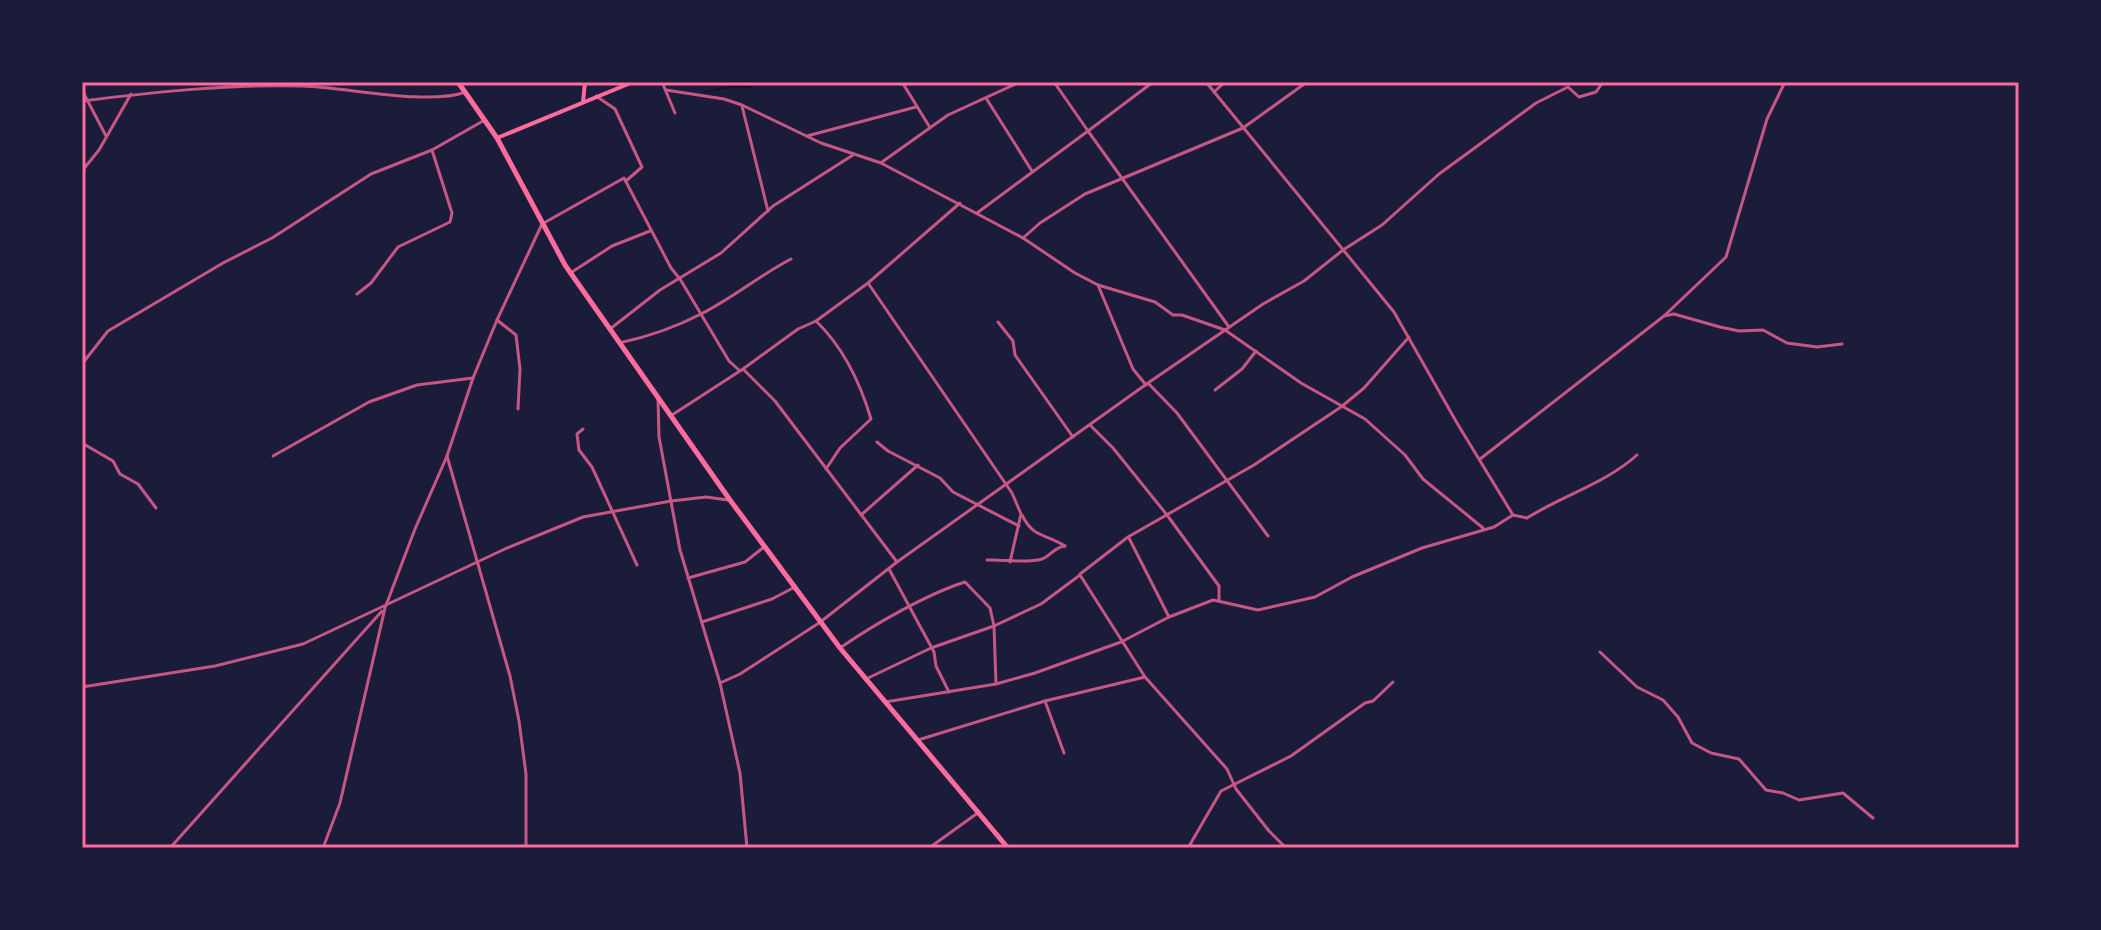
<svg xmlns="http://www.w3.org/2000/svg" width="2101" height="930" font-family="Figtree,sans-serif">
<rect width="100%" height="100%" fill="#1b1b3a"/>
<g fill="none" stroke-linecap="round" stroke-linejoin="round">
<path stroke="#12122b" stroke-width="2" d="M705,92L733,86L751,87L759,82"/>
<g stroke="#c65784" stroke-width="3">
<path d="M662,82L675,113"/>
<path d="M902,82L929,126"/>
<path d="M1054,82L1088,131L1153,82"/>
<path d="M1206,82L1394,312L1457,423L1513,515L1527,518C1562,496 1606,483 1637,455"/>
<path d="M1563,82L1565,84"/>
<path d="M82,90L106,136"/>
<path d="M666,90L724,99L742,105L821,143L881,163L1023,238L1075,273L1098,285L1155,302L1173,315H1182L1225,330L1301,383L1365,419L1405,455L1423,479L1483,528"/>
<path d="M1214,92L1225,82"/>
<path d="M596,96L615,109L642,167L626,181"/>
<path d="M986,98L1032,171"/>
<path d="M82,101C154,92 229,84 302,86C346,87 426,106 466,92"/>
<path d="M742,106L768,211"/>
<path d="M807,136L916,107"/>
<path d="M882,162L948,115L1020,82"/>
<path d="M82,171L99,150L131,94"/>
<path d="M977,213L1088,131L1229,327"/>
<path d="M1023,238L1040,223L1085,194L1243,128L1307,82"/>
<path d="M572,272L612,246L650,231"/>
<path d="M868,283L1012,493L1021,514L1010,562"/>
<path d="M1098,285L1133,369L1146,385"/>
<path d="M357,294L371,283L398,247L450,222L452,213L432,150"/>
<path d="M1664,316L1674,314L1720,327L1739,331L1763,330L1787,343L1817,347L1842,344"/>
<path d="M497,320L516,335L520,369L518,409"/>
<path d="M816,321C843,347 860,382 871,419L840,448L826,469"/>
<path d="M998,322L1013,341L1015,355L1073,437"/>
<path d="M610,329L660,290L721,253L773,206L853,155"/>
<path d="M619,343C647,337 676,327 701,314C733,298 760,275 791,259"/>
<path d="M82,364L108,331L223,263L272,238L371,174L432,150L483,121"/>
<path d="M743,369L775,401L897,562"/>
<path d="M1148,383L1177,413L1268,536"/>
<path d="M1215,390L1242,369L1256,351"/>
<path d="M658,398L659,437L680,550L720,683L740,773L747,848"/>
<path d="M672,415L743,369L798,329L816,321L868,283L960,203"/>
<path d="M1090,425L1113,448L1167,515L1219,586V600"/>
<path d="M583,429L577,434L579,450L592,467L637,565"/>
<path d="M877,442L888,451L940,478L953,492L1019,526"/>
<path d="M82,443L113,461L120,474L138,484L156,508"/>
<path d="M273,456L369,402L417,385L473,378"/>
<path d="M447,456L510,676L519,721L526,774V848"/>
<path d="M1480,459L1664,316L1726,257L1767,119L1785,82"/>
<path d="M861,515L918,465"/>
<path d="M1022,515C1034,539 1045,533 1065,546"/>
<path d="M1129,538L1169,617"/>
<path d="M987,560C1005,559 1024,564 1042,559C1051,556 1054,547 1065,546"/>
<path d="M889,569L934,652L936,666L949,692"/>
<path d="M1080,574L1128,537L1254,465L1341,407L1364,388L1409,337"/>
<path d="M688,578L745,562L764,547"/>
<path d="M702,622L772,599L793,588"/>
<path d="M840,648C873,625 927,594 965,582L990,608L994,626L996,684"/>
<path d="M1600,652L1637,687L1663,700L1678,717L1692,743L1711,753L1739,759L1766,790L1783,793L1799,800L1843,793L1873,818"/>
<path d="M866,679L931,648L994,626L1041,604L1080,575L1145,677L1227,769L1236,789L1269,831L1286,848"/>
<path d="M720,683L740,674L819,623L897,562L1148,383L1263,304L1304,281L1343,250L1382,225L1439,174L1536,103L1568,87L1579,97L1596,92L1603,82"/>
<path d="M82,687L215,666L303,644L507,548L583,517L671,501L706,497L728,500"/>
<path d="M1045,701L1064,753"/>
<path d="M885,702L996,684L1035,673L1121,642L1169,617L1213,600L1258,610L1315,597L1352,577L1422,548L1494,527L1513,515"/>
<path d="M918,740L1045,701L1145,677"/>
<path d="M170,848L382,611"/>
<path d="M323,848L340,803L385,608L415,529L447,456L473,378L497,320L542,224L624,178L671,268L680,279L729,361L740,371"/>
<path d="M929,848L979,812"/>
<path d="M1188,848L1221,791L1291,756L1365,703L1373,701L1393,682"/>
</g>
<g stroke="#ff6b9d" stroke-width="4">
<path d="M583,102L585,82"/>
<path d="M497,138L633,82"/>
</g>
<path stroke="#ff6b9d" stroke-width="5" d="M458,82L497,138L565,265L730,500L840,648L1008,848"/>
</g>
<rect width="2101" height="930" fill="none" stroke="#1b1b3a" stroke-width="168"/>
<rect x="84" y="84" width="1933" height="762" fill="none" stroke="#ff6b9d" stroke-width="3"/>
</svg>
